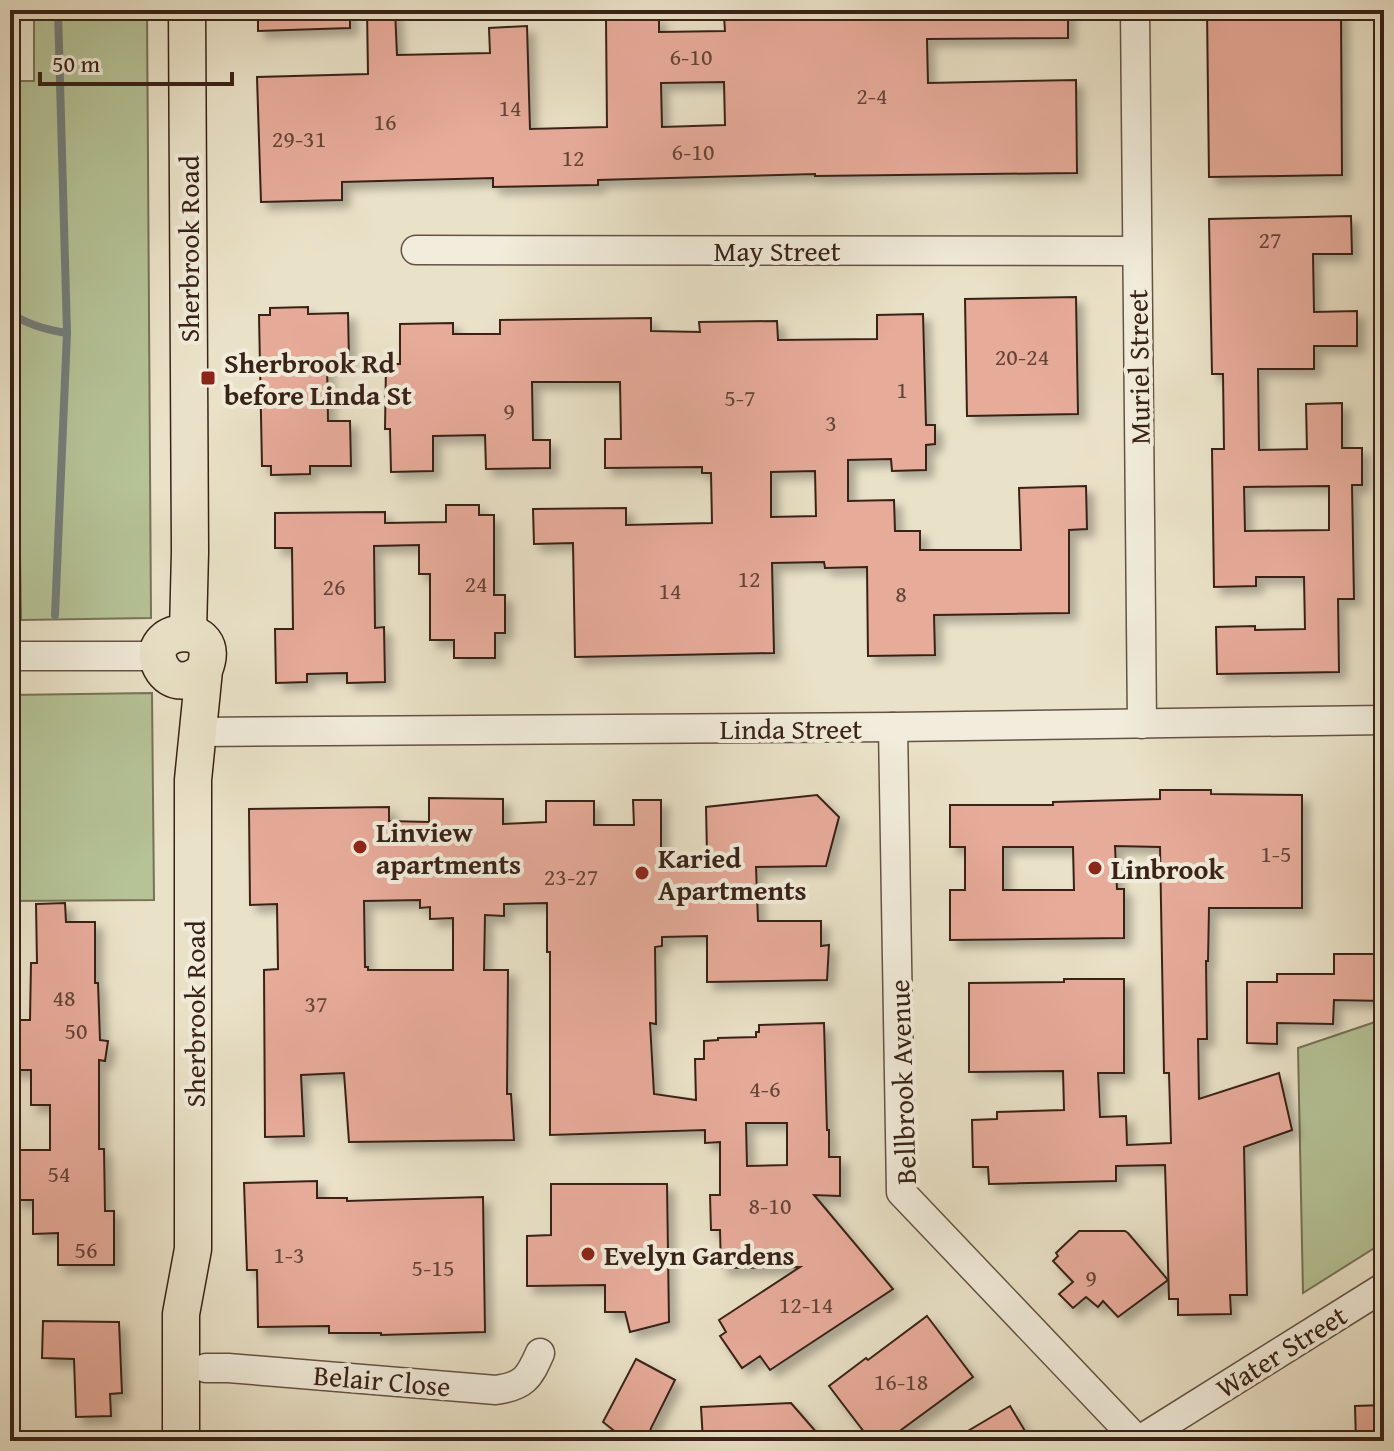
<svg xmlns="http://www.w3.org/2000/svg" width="1394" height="1451" font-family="'Gentium Book Plus',serif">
<defs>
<filter id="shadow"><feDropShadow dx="7" dy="7" stdDeviation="4" flood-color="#0004"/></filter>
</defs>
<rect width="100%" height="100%" fill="#eae2c8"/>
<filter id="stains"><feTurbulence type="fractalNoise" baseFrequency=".0025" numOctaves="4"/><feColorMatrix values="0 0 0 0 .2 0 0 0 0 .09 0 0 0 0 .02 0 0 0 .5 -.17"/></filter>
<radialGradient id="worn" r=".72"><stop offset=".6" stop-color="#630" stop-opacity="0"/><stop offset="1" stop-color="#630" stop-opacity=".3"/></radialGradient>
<g fill="#b5c397" stroke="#777257" stroke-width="2">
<path d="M34,10H147L151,618L21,620L17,351L10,350V81H34Z"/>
<path d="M152,693L154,900L10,901V695Z"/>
<path d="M1384,1019V1242L1303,1293L1298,1048Z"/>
</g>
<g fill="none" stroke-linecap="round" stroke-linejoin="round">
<g stroke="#747e7b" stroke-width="8">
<path d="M10,313C28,325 46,330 67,333"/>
<path d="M55,615L67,333L58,10"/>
</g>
</g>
<g fill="#e7ab9a" stroke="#392217" stroke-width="2" fill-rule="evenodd" filter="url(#shadow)">
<path d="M258,10H350V28L258,31Z"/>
<path d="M367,10H395L397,55L490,53L489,28L527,26L530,129L607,127L606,18L659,17V32L725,31L724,16L962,13V10H1068V38L927,39L928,83L1076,80L1077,173L815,176V174L598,180V185L493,187V178L342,182V200L261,202L257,77L368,74ZM724,82L725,125L662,127L661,83Z"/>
<path d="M1207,10H1341L1342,175L1209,177Z"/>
<path d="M1351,216L1352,254H1313L1314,312L1357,311V346H1314V369H1258L1259,450L1307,449L1306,404L1342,403V448H1362V485H1352L1354,599H1338L1339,672L1217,674L1216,627L1255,626V630L1305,629L1304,577H1256V586L1214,587L1212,449H1224L1223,374H1212L1209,219ZM1329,486V530L1245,531L1244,487Z"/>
<path d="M1076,297L1078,414L967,416L965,299Z"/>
<path d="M308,307V314L348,313L349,360H327L328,421H350L351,466H310V474L271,475V466H262L259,315H270V308Z"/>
<path d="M923,314L926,425H935V444L926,445V470L892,471L891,459L848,460V501L894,500L895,531H920V550H1021L1019,488L1086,486L1087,529L1069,530V613L934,615L935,655L868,656L867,567L825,568L824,562L772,563L774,653L575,657L573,543L534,544L533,509L626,508V525L712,523L711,473H702V467L605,468V439H621L620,382H532L533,440H550V468L486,469L485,435L433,436V471L391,472L390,429H385L386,364H400V324L453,323V334H500V320L651,318V331L700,332L699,322L777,321L778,340L877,339V315ZM815,471L816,516L771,517V472Z"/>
<path d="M446,505H479V515H494V595H505V633H495V658H454V640H430V574H419V545L374,546L375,628L384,627L385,682L347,683V673L307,674V682L276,683L275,629H293L292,548H275V513L385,512V523L446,522Z"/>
<path d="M1160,790H1211V794L1302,795V908H1209L1208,961H1206L1207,1039H1198L1199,1099L1279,1073L1292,1130L1244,1147L1247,1295H1230L1231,1314L1178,1315V1299H1169L1165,1165L1116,1166V1181L989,1184L988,1167H973L972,1120L997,1119V1112L1064,1110L1063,1071L969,1072V983L1064,982V979H1124V1073H1098L1100,1117L1126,1116L1127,1145L1171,1143L1169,1073H1164L1160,847L1115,846L1117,889H1124V938L950,940V890H965V847H950V805H1053V802L1160,799ZM1003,847H1073L1074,890H1003Z"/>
<path d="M817,795L839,817L826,866L756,867L758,921H821V946L829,945L827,980L707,982V936L662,937V946L655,947L656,1024L650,1023L654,1094L696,1100L695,1059H704V1041L718,1040V1038L756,1037V1032H759V1025L824,1023L827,1130H829V1157H840V1196L814,1195L893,1289L770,1370L760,1356L742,1368L720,1336L726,1332L719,1320L800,1267L721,1268L720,1230H711L710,1195H720V1142L705,1143V1130L550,1135V952H547V903L504,904V916L485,915L484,970H508L507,1094H511L514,1140L349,1142L344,1073L301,1075L304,1136L265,1137L264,970L278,969L277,904L250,905L249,809L389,807V821L429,822V798L503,799V824L546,822V801H594V825H634L633,800H661V855L707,854L706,807ZM420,900V908L430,907V919L453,918V970H368V967H365L364,901ZM746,1123H787V1165L747,1166Z"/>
<path d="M65,903L66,922H95V983H98L100,1040L108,1041L105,1061L99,1060V1149H104L105,1211H114V1265H58V1233L33,1234V1200H15V1150H50V1105H31V1070H10V1020H30L31,963H37L36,904Z"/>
<path d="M1334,954H1384V1001L1334,1000L1333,1024L1277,1023V1044L1247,1043V982H1277V974H1334Z"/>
<path d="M317,1181V1198H347V1201L483,1197L485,1332L381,1335V1333H329V1326L258,1327L257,1270H247L244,1183Z"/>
<path d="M551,1184H667L669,1322L630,1332L625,1312H605V1285L527,1286V1236L551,1235Z"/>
<path d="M1079,1231H1125L1128,1233L1168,1280L1118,1317L1103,1301L1098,1307L1086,1297L1073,1308L1059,1294L1073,1282L1053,1261L1058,1256L1056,1253Z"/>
<path d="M927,1316L973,1377L886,1441H871L829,1386L866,1358L868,1360Z"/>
<path d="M43,1321L119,1322L122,1393L110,1394L111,1416L76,1417L74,1359L42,1358Z"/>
<path d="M636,1359L675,1380L651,1428L647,1441H627L603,1422Z"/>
<path d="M791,1403L824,1441H703L701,1407Z"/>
<path d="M1384,1405V1441H1356L1355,1406Z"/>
<path d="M1010,1406L1031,1441H951Z"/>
</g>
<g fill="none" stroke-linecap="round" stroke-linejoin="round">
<defs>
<g id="minor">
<path d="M1135,10L1142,724"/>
<path d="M416,250L1137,251"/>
<path d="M10,656H159"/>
<path d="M893,727L901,1192L1138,1441"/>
<path d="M198,732L893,727L1384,720"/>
<path d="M206,1368H228L496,1390C524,1386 529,1378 540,1353"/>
<path d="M1138,1441L1384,1287"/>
</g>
<g id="major">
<path d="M187,10L190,552L188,632"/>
<path d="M181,1441V1314L193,1249V780L204,670C226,617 140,626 161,667C171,686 192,683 204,670"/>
</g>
</defs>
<use href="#minor" stroke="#655243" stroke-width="31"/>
<use href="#major" stroke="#392217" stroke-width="39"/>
<use href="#minor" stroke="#f1ecdb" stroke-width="28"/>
<use href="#major" stroke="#eae2c8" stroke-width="36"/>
</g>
<g fill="#8f2418" stroke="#f1ecdb" stroke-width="3">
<rect x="200" y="370" width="16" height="16" rx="4"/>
<circle cx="360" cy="847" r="8"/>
<circle cx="1095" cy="868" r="8"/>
<circle cx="642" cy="873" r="8"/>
<circle cx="588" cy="1254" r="8"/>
</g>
<g text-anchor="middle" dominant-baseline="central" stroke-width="8" stroke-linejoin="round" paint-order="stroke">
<g font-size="24" fill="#644438">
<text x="691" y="56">6-10</text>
<text x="872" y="95">2-4</text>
<text x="510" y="107">14</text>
<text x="385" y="121">16</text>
<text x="299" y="138">29-31</text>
<text x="693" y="151">6-10</text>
<text x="573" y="157">12</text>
<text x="1270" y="239">27</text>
<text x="1022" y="356">20-24</text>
<text x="902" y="389">1</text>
<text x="740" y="397">5-7</text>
<text x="509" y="410">9</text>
<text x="831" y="422">3</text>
<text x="749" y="578">12</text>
<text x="476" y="583">24</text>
<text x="334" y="586">26</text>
<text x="670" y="590">14</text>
<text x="901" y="593">8</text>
<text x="1276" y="853">1-5</text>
<text x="571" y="876">23-27</text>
<text x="64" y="997">48</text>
<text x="316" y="1003">37</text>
<text x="76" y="1030">50</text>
<text x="765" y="1088">4-6</text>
<text x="59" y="1173">54</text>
<text x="770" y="1205">8-10</text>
<text x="86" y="1249">56</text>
<text x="289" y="1254">1-3</text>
<text x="433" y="1267">5-15</text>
<text x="1091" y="1277">9</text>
<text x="806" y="1304">12-14</text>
<text x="901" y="1381">16-18</text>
</g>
<g font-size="28" fill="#392217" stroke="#f1ecdb">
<text transform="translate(188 249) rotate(-90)">Sherbrook Road</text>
<text x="777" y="250">May Street</text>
<text transform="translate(1138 367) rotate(-91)">Muriel Street</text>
<text x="791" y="728">Linda Street</text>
<text transform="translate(194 1014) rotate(-90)">Sherbrook Road</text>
<text transform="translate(902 1082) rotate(-92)">Bellbrook Avenue</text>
<text transform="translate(1281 1351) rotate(-32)">Water Street</text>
<text transform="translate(382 1380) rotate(5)">Belair Close</text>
</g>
<g font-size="28" font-weight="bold" fill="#392217" stroke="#f1ecdb" text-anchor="start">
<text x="224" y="362">Sherbrook Rd<tspan x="224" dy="32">before Linda St</tspan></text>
<text x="376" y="831">Linview<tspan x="376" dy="32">apartments</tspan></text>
<text x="658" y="857">Karied<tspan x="658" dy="32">Apartments</tspan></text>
<text x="1111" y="868">Linbrook</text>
<text x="604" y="1254">Evelyn Gardens</text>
</g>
</g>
<rect width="1394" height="1451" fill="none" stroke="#eae2c8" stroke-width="40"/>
<rect x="12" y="12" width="1370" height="1427" fill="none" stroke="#392217" stroke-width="4"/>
<rect x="20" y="20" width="1354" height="1411" fill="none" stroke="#392217" stroke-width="2"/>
<path d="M40 72v12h192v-12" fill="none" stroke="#392217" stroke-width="4"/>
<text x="52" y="72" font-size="24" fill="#392217" stroke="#f1ecdb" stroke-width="6" paint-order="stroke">50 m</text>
<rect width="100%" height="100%" filter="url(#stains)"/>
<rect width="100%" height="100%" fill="url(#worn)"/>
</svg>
